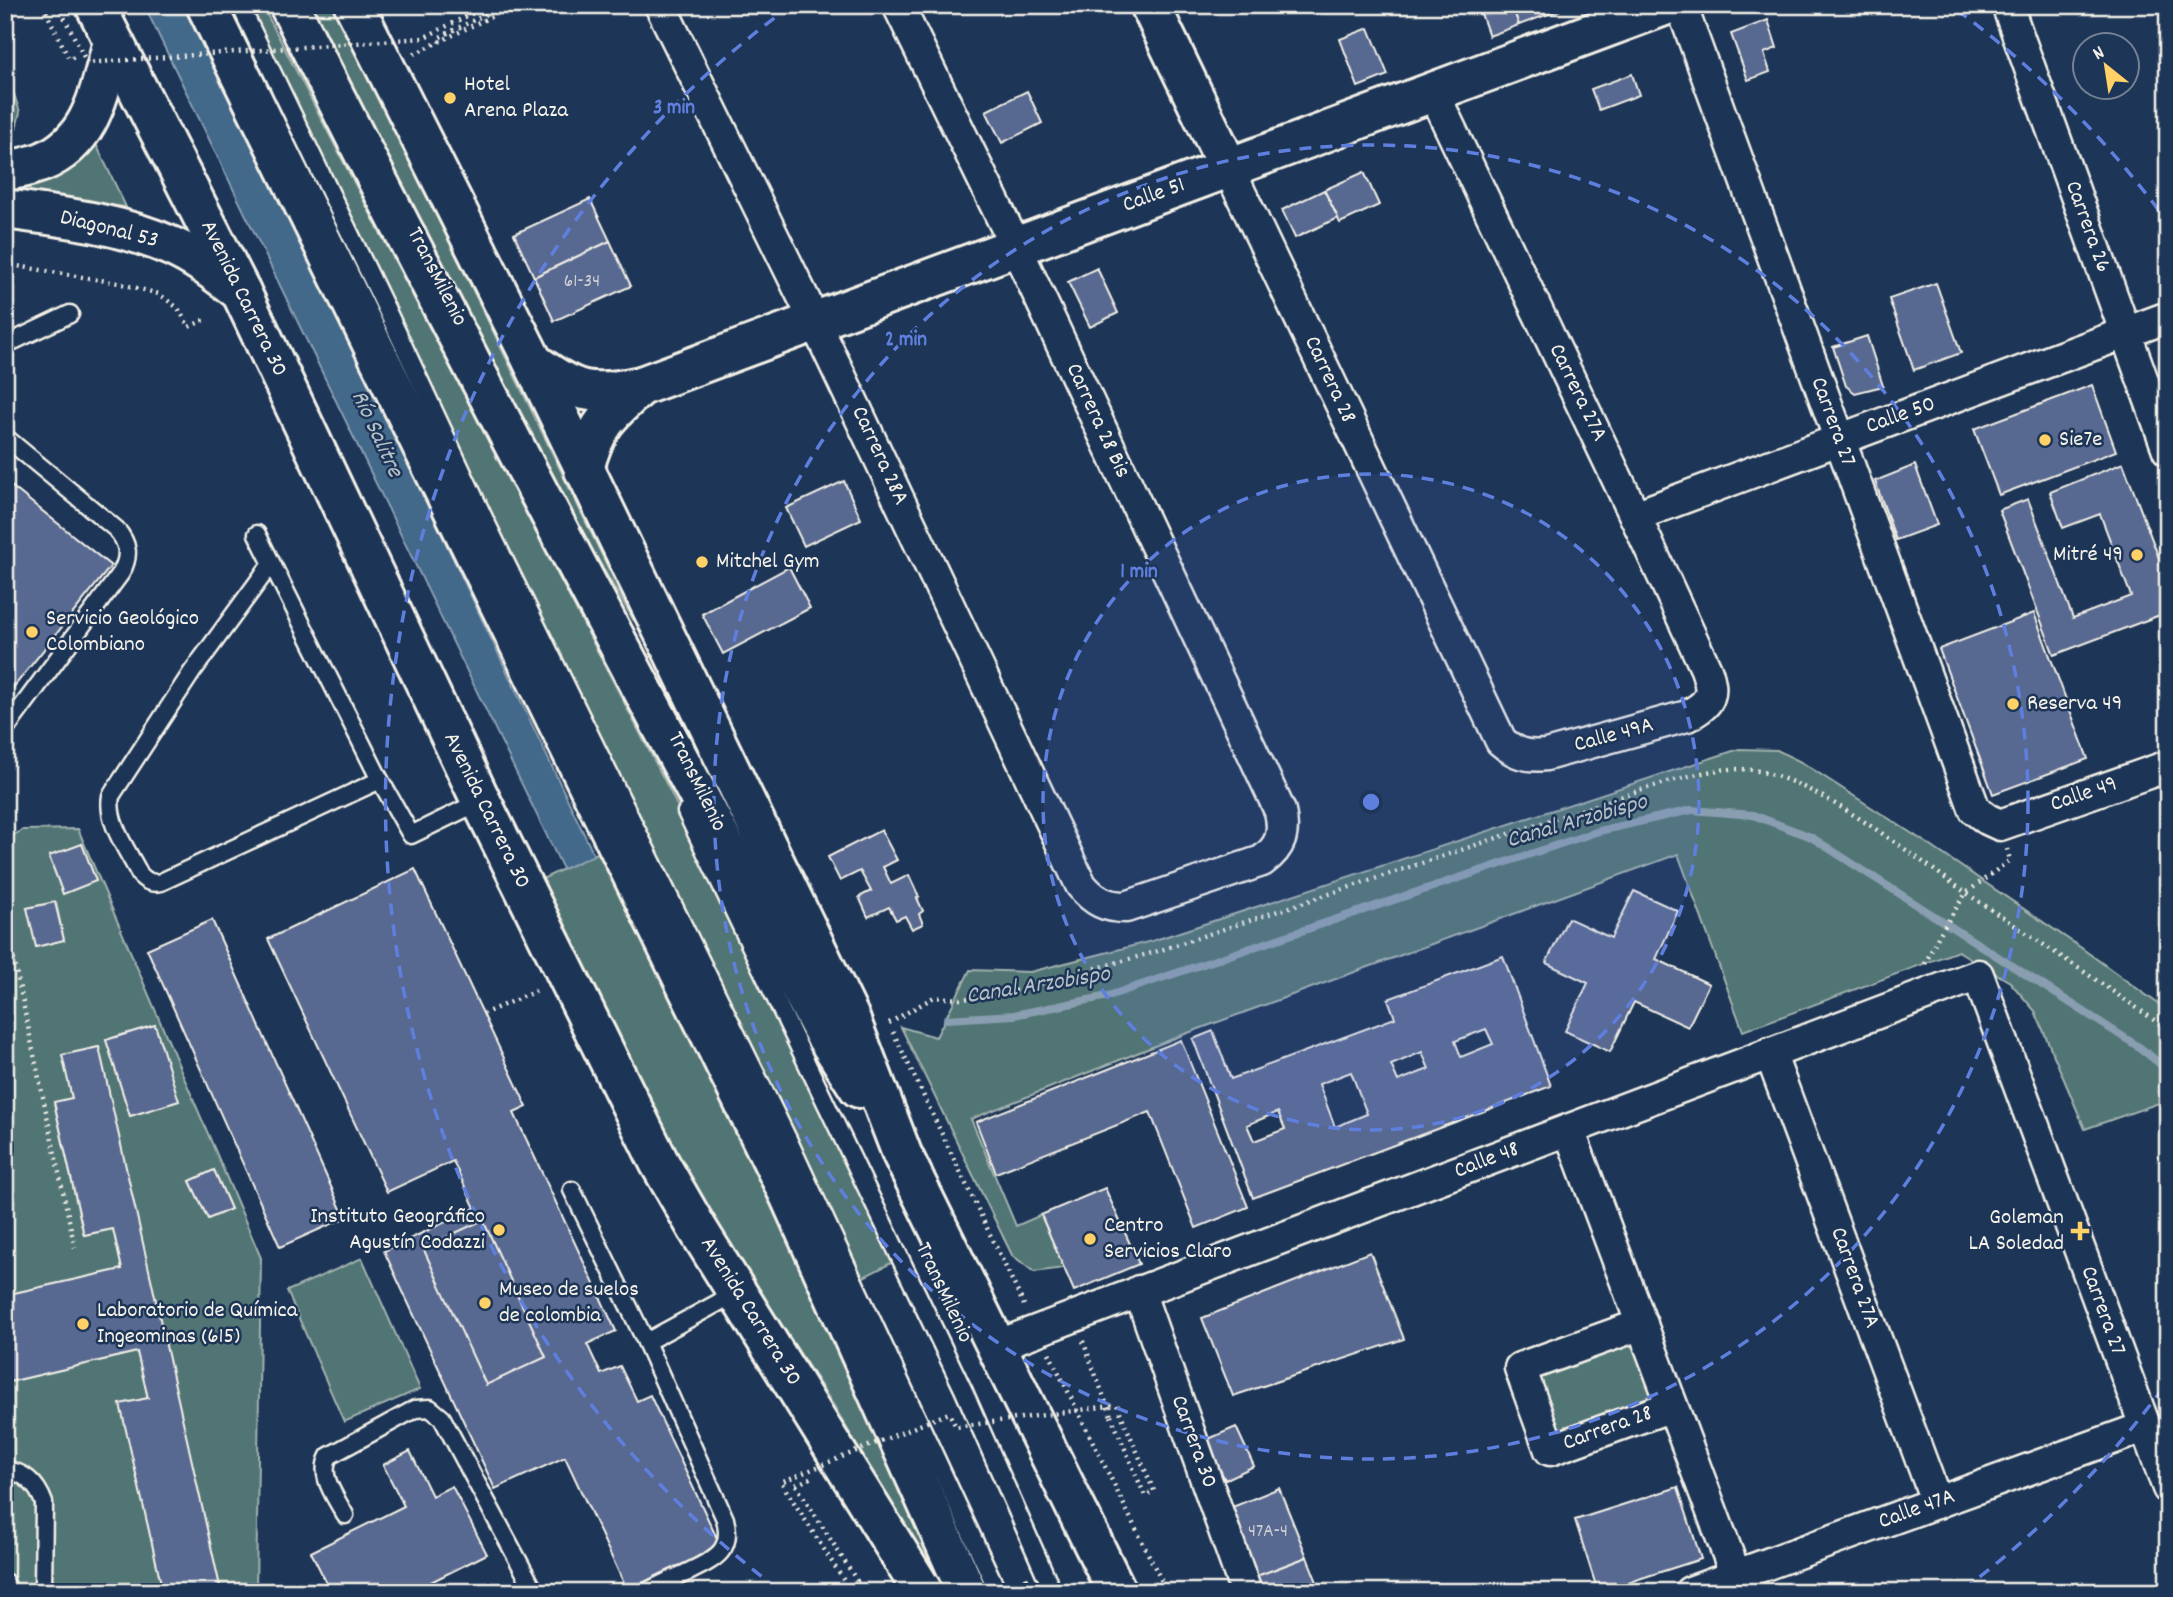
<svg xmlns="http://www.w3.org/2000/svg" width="2173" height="1597" font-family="Dekko,sans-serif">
<rect width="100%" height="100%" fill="#1d3557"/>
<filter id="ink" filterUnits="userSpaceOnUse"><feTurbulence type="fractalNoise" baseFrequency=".0143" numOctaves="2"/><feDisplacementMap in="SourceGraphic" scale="14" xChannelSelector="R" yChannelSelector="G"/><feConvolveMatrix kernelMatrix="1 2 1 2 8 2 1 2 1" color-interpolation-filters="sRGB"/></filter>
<g filter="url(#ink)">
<g fill="#517475" stroke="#a2b2ae" stroke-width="2" fill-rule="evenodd">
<path d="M248,5H262L670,791L897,1260L862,1278L325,170Z"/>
<path d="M311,5H334L634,621L503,398Z"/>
<path d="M5,68L20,112L16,129L5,136Z"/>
<path d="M95,142L126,207L16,196L18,187Z"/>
<path d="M1739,749L1777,750L1803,763L1925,842L2080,947L2168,1011V1130L2159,1103L2085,1129L2035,1011L2010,982L1958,951L1743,1031L1678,854L1185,1034L971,1119L1016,1226L1041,1215L1064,1268L1034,1272L1012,1255L901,1027L936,1037L970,970L1030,972L1152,941Z"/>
<path d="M78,829L261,1258L256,1592H220L98,1047L63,1055L72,1098L54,1103L84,1235L113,1229L122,1269L5,1295V840L23,830ZM82,844L96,881L63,894L49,857ZM55,902H56L64,940L27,908ZM155,1025L178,1101L130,1116L106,1040ZM214,1170L231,1209L208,1219L190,1181Z"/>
<path d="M606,849L736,1108L952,1592H942L834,1406L712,1217L618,1041L540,880Z"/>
<path d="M362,1258L420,1389L344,1422L287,1291Z"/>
<path d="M1631,1337L1657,1402L1559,1434L1536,1373Z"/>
<path d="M137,1352L148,1398L121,1405L163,1592H5V1383Z"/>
</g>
<path fill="#42678a" stroke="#899eb0" stroke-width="2" d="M144,5H190L594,855L563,869Z"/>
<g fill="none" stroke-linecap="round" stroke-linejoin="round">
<path stroke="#899eb0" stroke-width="8" d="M947,1019L1014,1015L1108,996L1599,831L1691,810L1753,815L1811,837L2139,1047L2168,1070"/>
</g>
<g fill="#586991" stroke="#f4f1e8" stroke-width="2" fill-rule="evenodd">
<path d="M1487,5H1512L1519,25L1489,36L1479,8Z"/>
<path d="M1512,5H1558L1560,10L1519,25Z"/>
<path d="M1768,20L1777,48L1764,53L1770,72L1748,80L1731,34Z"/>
<path d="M1369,28L1388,75L1358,87L1340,39Z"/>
<path d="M1632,74L1639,95L1599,110L1591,89Z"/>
<path d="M1027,91L1042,123L1002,143L986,111Z"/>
<path d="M1364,172L1379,205L1340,223L1324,190Z"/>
<path d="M1324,190L1338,218L1295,238L1282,210Z"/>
<path d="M590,199L610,241L534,277L514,234Z"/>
<path d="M610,241L631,286L554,321L534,277Z"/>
<path d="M1097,268L1118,313L1090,327L1068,282Z"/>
<path d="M1936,283L1961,353L1914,370L1889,299Z"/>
<path d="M1867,336L1883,386L1855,393L1846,386L1833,347Z"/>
<path d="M2092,385L2116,451L1999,495L1974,429Z"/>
<path d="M2123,463L2168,582V612L2054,655L1999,510L2028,499L2073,618L2131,596L2100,514L2063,528L2050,492Z"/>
<path d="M1915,465L1937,525L1896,540L1875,481Z"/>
<path d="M5,481L111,566L5,698Z"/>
<path d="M844,481L861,519L804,546L786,508Z"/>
<path d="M789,567L810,608L723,654L702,614Z"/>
<path d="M2034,613L2088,759L1993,794L1939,649Z"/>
<path d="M881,830L897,860L883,867L891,884L909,875L919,897L917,898L923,911L919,914L923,924L912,929L905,916L896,920L889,907L868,917L859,897L871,891L860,871L840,881L828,857Z"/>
<path d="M82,844L96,881L63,894L49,856Z"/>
<path d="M415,869L527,1107L514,1113L616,1331L587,1344L601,1374L620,1366L637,1401L650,1395L721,1547L627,1590L565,1457L495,1489L384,1251L475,1208L453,1161L387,1192L268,939Z"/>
<path d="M1634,891L1678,911L1656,959L1709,984L1688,1027L1634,1002L1610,1052L1565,1031L1588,983L1546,963L1568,918L1611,938Z"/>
<path d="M55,902L64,940L36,947L27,908Z"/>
<path d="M212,920L345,1218L280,1247L147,949Z"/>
<path d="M1503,956L1551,1086L1253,1198L1193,1039L1213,1031L1231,1079L1395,1018L1388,999ZM1486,1029L1493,1044L1461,1057L1455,1041ZM1422,1052L1429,1069L1398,1081L1391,1065ZM1351,1072L1367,1114L1335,1127L1319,1084ZM1278,1112L1285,1129L1254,1141L1247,1125Z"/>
<path d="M155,1025L179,1101L130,1116L106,1040Z"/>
<path d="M1181,1040L1248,1207L1196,1228L1150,1112L996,1173L976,1122Z"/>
<path d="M99,1047L221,1591L220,1592H163L120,1404L148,1398L137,1352L5,1383V1295L122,1269L113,1229L84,1235L54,1102L72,1098L62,1055Z"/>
<path d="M214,1170L231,1209L208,1219L190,1181Z"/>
<path d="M1105,1188L1139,1264L1074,1291L1041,1215Z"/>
<path d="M483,1220L546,1357L486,1385L423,1248Z"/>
<path d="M1370,1252L1404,1339L1233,1396L1202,1318Z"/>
<path d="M1236,1427L1254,1466L1225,1480L1206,1440Z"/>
<path d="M410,1451L432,1496L452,1486L487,1554L411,1592H331L311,1552L404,1506L383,1465Z"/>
<path d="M1678,1487L1701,1559L1598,1592L1575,1520Z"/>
<path d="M1279,1488L1307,1557L1257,1576L1230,1508Z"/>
<path d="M1307,1557L1321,1592H1263L1257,1576Z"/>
<path d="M1027,1577L1034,1592H1011L1009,1586Z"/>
</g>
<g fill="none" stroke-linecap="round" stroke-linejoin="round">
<defs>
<g id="lane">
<path d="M240,5L385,306L485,520L789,1141L998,1592"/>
<path d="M5,345L70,314"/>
<path d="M5,437L116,529C129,544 130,556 121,573L5,730"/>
<path d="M257,534L380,780L411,835L481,801"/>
<path d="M271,564L192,672L111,796C106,823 129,852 140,875C147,882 152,884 161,882L380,780"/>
<path d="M686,812L963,1389L1053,1592"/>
<path d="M572,1190L646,1342"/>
<path d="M5,1470C25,1472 37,1484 44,1503L43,1592"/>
<path d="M345,1515C336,1497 318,1476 329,1456L415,1409L430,1408L442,1418L535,1592"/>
<path d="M5,1582L10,1592"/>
<path d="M646,1592C659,1585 672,1579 686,1573C712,1560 734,1553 725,1519L646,1342L738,1292"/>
</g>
<g id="street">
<path d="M660,5L805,301L1081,885C1094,901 1106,907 1126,907L1262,861C1281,847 1285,834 1280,811L1016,247L898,5"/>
<path d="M1681,5L1975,810L1987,819L2000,825L2168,766"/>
<path d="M2007,5L2168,450"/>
<path d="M1229,169L1501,741C1516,754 1527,757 1546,755L1687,716C1711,703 1715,695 1706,669L1635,516L1433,92"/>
<path d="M1635,516L2168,317"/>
<path d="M1770,1053L1937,1503"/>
<path d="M1569,1130L1742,1592"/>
<path d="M1139,1291L1246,1592"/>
<path d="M1642,1324L1520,1368L1550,1450L1672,1406"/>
<path d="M996,1346L1978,975L2168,1488"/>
<path d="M1690,1592L2145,1427"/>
</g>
<g id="secondary">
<path d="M1150,5L1229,169"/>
<path d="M5,170C18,170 30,166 42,162C94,140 99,90 113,42"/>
<path d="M5,209C63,217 120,223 173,247C198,258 220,276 241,292"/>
<path d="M533,362C575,393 589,397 641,386L1667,5"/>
<path d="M584,470C594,427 609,414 641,386"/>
</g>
<g id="highway">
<path d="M95,5L241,292L481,801L659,1162L697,1228L923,1592"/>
<path d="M206,5L790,1197L967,1592"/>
<path d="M289,5C462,351 644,693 825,1035L859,1088"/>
<path d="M354,5L533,362L849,1016L902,1154L1117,1592"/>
</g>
</defs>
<use href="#lane" stroke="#f4f1e8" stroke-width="21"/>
<use href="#street" stroke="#f4f1e8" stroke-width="35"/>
<use href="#secondary" stroke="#f4f1e8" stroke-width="44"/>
<use href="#highway" stroke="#f4f1e8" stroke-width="44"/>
<g stroke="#f4f1e8" stroke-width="4.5" stroke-dasharray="2 5" stroke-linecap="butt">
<path d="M43,5L69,59L75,57"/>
<path d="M440,42L438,38L504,5"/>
<path d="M414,54L515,5"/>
<path d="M5,264L118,283L159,294L178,308L189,327L204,320"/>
<path d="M5,918L75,1248"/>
<path d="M1925,964L1939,935L1966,893L2010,860L2007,849"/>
<path d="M483,1014L540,989"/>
<path d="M889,1023L934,997L960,999L995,996L1155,952L1647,788C1677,780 1709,768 1740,769C1806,769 1919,861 1975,899C2039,942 2104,984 2168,1030"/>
<path d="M893,1032L1024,1305"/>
<path d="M1083,1341L1111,1416"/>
<path d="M1049,1353L1167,1592"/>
<path d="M796,1485L814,1476"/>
</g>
<use href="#lane" stroke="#1d3557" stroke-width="16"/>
<use href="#street" stroke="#1d3557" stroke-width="30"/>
<use href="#secondary" stroke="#1d3557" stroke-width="38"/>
<use href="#highway" stroke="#1d3557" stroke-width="38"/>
<g stroke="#f4f1e8" stroke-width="4.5" stroke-dasharray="2 5" stroke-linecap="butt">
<path d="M58,5L87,63L423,38L489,5"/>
<path d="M796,1485L857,1581L848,1587L781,1482L949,1413L956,1427L1117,1405L1154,1491L1145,1496L1111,1416"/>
</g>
</g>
</g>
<circle cx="1371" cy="802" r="328" fill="#5e7fdd" fill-opacity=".12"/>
<g fill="none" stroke="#5e7fdd" stroke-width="3.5" stroke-dasharray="12 9">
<circle cx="1371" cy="802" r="328"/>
<circle cx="1371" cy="802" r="657"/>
<path d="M2163 1388A985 985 0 0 1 1964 1589M778 1589A985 985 0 0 1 785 10M1957 10A985 985 0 0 1 2163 216"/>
</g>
<g fill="#ffd166" stroke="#1d3557" stroke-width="2.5">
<circle cx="450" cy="98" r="7"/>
<circle cx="2045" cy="440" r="7"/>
<circle cx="2137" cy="555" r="7"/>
<circle cx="702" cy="562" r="7"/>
<circle cx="32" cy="632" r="7"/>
<circle cx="2013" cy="704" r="7"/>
<circle cx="499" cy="1230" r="7"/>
<path d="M2076.5 1220.5h7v7h7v7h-7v7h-7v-7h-7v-7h7z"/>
<circle cx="1090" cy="1239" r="7"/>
<circle cx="485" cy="1303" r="7"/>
<circle cx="83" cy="1324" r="7"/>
</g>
<g text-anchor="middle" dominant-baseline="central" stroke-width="5" stroke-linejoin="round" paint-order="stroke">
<g font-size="19" fill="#cdcfd2">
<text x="582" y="282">61-34</text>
<text x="1268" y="1532">47A-4</text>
</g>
<g font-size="23" fill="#f4f1e8" stroke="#1d3557" text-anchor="start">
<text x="464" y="85">Hotel<tspan x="464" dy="26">Arena Plaza</tspan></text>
<text x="2059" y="440">Sie7e</text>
<text x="2123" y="555" text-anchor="end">Mitré 49</text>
<text x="716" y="562">Mitchel Gym</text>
<text x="46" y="619">Servicio Geológico<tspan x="46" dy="26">Colombiano</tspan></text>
<text x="2027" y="704">Reserva 49</text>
<text x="485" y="1217" text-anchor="end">Instituto Geográfico<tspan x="485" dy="26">Agustín Codazzi</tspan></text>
<text x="2064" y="1218" text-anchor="end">Goleman<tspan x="2064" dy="26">LA Soledad</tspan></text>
<text x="1104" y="1226">Centro<tspan x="1104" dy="26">Servicios Claro</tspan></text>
<text x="499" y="1290">Museo de suelos<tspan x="499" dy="26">de colombia</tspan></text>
<text x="97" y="1311">Laboratorio de Química<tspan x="97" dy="26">Ingeominas (615)</tspan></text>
</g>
<g font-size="23" fill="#f4f1e8" stroke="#1d3557">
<text transform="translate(1154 196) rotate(-20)">Calle 51</text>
<text transform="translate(2087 227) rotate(70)">Carrera 26</text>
<text transform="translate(109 230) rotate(14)">Diagonal 53</text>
<text transform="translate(436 277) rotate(63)">TransMilenio</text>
<text transform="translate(243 299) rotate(64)">Avenida Carrera 30</text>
<text transform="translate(1329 380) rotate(65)">Carrera 28</text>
<text transform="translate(1577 393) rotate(64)">Carrera 27A</text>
<text transform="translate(1901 416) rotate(-20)">Calle 50</text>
<text transform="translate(1097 421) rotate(65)">Carrera 28 Bis</text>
<text transform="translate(1832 422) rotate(70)">Carrera 27</text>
<text transform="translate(879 456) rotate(65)">Carrera 28A</text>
<text transform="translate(1614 736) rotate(-15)">Calle 49A</text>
<text transform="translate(696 782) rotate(64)">TransMilenio</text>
<text transform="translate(2084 795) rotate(-19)">Calle 49</text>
<text transform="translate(486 811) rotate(64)">Avenida Carrera 30</text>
<text transform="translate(1487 1161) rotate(-21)">Calle 48</text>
<text transform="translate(1854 1278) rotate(70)">Carrera 27A</text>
<text transform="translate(943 1293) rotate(65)">TransMilenio</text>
<text transform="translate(2102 1311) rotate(70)">Carrera 27</text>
<text transform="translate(750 1312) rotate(58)">Avenida Carrera 30</text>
<text transform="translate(1608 1429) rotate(-20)">Carrera 28</text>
<text transform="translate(1193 1442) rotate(70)">Carrera 30</text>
<text transform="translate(1917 1510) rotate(-20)">Calle 47A</text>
</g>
<g font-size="24" font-style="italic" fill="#b6c1c7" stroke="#1d3557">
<text transform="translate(376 434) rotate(65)">Río Salitre</text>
<text transform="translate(1577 822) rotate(-16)">Canal Arzobispo</text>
<text transform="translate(1038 986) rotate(-9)">Canal Arzobispo</text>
</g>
</g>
<circle cx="1371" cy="802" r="10" fill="#5e7fdd" stroke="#1d3557" stroke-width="3.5"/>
<g font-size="21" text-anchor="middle" font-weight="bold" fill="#5e7fdd" stroke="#1d3557" stroke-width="5" stroke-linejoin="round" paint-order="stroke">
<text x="674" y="113">3 min</text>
<text x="906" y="345">2 min</text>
<text x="1139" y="577">1 min</text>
</g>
<rect width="2173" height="1597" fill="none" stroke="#1d3557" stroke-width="28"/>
<rect x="14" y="14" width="2145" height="1569" fill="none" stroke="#f4f1e8" stroke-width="2.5" filter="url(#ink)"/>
<g transform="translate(2106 66) rotate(330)"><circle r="33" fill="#1d3557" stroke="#738091" stroke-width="2"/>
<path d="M0-5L12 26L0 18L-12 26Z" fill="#ffd166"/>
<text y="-10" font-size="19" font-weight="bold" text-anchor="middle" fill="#f4f1e8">N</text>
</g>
</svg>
